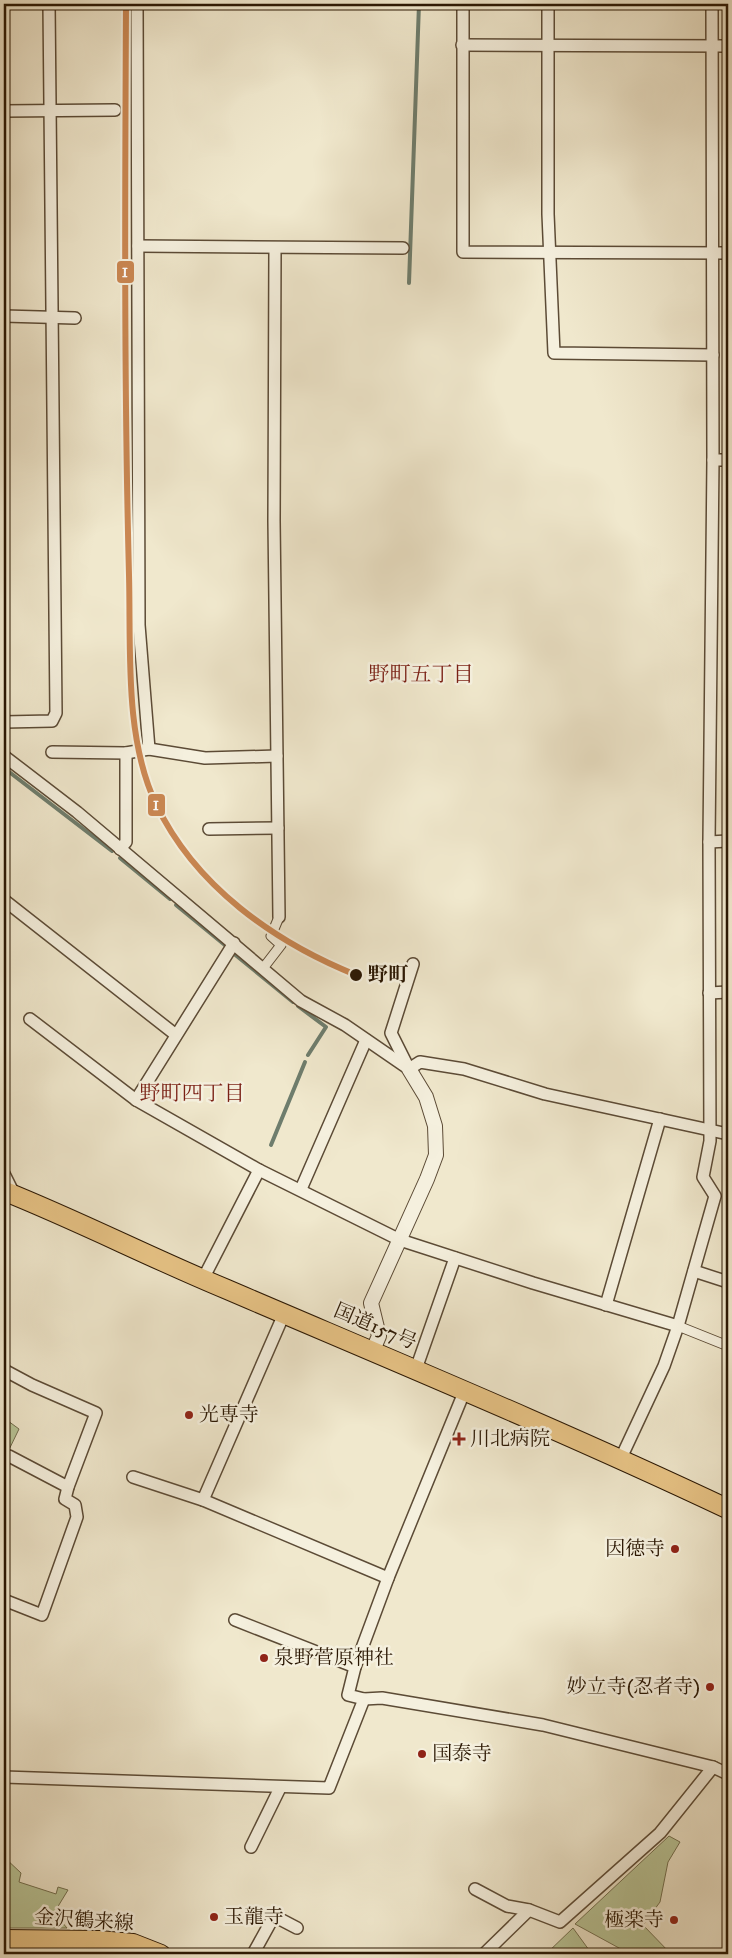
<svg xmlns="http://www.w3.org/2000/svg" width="732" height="1958" font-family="'IM FELL DW Pica','Noto Serif JP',serif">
<rect width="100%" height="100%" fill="#f0e8cd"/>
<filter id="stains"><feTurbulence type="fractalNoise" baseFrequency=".004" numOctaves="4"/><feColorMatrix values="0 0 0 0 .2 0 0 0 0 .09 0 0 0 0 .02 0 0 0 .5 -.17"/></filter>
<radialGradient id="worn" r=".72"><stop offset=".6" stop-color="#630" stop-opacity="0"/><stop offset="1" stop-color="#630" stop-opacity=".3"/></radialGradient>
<g fill="#b9c698" stroke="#726e4e">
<path d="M4,1418L19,1429L4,1460Z"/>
<path d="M669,1836L680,1842L668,1862L660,1902L643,1925L671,1954H630L575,1924Z"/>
<path d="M4,1857L21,1873L19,1882L56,1894L58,1887L68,1890L54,1913L67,1928H4Z"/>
<path d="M573,1928L589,1950L585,1954H546Z"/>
</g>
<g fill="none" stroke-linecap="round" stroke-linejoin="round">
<g stroke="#6e7d6d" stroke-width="4">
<path d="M409,283L419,4"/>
<path d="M4,768L112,851"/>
<path d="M120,858L170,899"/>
<path d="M176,905L226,946"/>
<path d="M233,953L293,1002"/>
<path d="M298,1006L326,1027L308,1055"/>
<path d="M271,1145L305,1062"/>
</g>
<defs>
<g id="pedestrian">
<path d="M264,967L281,945L271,936L279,917"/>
<path d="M678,1326L728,1346"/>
</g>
<g id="minor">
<path d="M463,4V252L728,253"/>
<path d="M548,4V214L554,353L713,355"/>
<path d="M462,45L728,46"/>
<path d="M4,111L115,110"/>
<path d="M138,246L403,248"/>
<path d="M275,248L274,521L279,917"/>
<path d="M4,316L75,318"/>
<path d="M713,460H728"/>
<path d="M4,722L52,721L56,713L49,4"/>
<path d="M149,749L205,758L277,756"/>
<path d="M52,752L126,753"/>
<path d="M4,756L77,812L301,1001L345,1025L409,1069"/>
<path d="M209,829L278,828"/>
<path d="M709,842L728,841"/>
<path d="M120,849L126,842V753L149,749L139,625L137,4"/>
<path d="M4,900L176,1035"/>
<path d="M709,993L728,992"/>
<path d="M30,1019L136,1100L259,1170L400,1240L533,1283L678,1326"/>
<path d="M408,1067L391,1033L413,964"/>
<path d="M409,1069L420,1062L464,1069L545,1094L728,1134"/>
<path d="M136,1100L234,943"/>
<path d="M4,1174L15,1196"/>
<path d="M301,1189L366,1040"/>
<path d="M694,1271L728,1282"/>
<path d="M203,1279L259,1170"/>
<path d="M606,1305L660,1119"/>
<path d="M416,1369L455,1258"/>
<path d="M4,1370L32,1385L96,1413L68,1487L65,1499L75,1505L77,1517L42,1615L4,1600"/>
<path d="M465,1390L388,1578L355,1667L348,1695L364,1699L382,1698L543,1725L713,1767L728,1774"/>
<path d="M9,1456L68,1487"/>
<path d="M621,1458L664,1366L678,1326L715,1196L703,1177L710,1141L709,842L713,460L712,4"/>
<path d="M133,1477L203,1500L388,1578"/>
<path d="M203,1500L284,1314"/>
<path d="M235,1620L355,1667"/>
<path d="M4,1777L329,1788L364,1699"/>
<path d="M251,1847L280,1788"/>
<path d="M475,1889L507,1906L529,1910L560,1922L660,1833L713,1767"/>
<path d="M253,1954L274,1916L297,1928"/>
<path d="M484,1954L529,1910"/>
</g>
<path id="tertiary" d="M373,1350L379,1336L371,1303L427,1179L436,1155L435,1126L426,1097L409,1069"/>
<path id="primary" d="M4,1939L99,1940L133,1943L161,1954"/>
<path id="trunk" d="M4,1191C79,1221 151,1258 226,1289C394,1361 563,1431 728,1509"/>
</defs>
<use href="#pedestrian" stroke="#5c4b36" stroke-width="11"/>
<use href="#minor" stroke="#5c4b36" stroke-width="14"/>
<use href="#tertiary" stroke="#5c4b36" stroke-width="16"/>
<use href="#primary" stroke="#2a1703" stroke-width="20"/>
<use href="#trunk" stroke="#2a1703" stroke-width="21"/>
<use href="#pedestrian" stroke="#f5f0de" stroke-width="9"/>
<use href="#minor" stroke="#f5f0de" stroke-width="11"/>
<use href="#tertiary" stroke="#f5f0de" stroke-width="14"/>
<use href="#primary" stroke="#e8c486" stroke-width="18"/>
<use href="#trunk" stroke="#e8c486" stroke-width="19"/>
<defs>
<path id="rail-1" d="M126,4C125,194 124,385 129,575C131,647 124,737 156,804C195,886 274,942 356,975"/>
</defs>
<use href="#rail-1" stroke="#f5f0de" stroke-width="10"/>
<use href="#rail-1" stroke="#ca8752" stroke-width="6"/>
</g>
<circle fill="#2a1703" stroke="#f5f0de" stroke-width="2" cx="356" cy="975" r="7"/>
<g fill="#8f2418" stroke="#f5f0de" stroke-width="2">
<circle cx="189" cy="1415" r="5"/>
<path d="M456.5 1431.5h5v5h5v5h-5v5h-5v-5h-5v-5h5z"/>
<circle cx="675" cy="1549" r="5"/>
<circle cx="264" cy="1658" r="5"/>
<circle cx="710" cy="1687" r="5"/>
<circle cx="422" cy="1754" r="5"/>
<circle cx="214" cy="1917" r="5"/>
<circle cx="674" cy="1920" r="5"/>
</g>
<g text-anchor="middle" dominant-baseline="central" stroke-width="5" stroke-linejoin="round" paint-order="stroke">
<g font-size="20" font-weight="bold" fill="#2a1703" stroke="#f5f0de" text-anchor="start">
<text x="368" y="975">野町</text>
</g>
<g font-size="20" fill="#2a1703" stroke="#f5f0de">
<text transform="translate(375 1327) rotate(23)">国道157号</text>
<text transform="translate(84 1921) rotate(4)">金沢鶴来線</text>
</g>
<g font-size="20" fill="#2a1703" stroke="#f5f0de" text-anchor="start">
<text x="199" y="1415">光専寺</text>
<text x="470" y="1439">川北病院</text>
<text x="665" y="1549" text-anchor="end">因徳寺</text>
<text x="274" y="1658">泉野菅原神社</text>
<text x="700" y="1687" text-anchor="end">妙立寺(忍者寺)</text>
<text x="432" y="1754">国泰寺</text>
<text x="224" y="1917">玉龍寺</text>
<text x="664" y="1920" text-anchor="end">極楽寺</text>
</g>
<g font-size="21" fill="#7a1f14" stroke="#f5f0de">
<text x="421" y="675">野町五丁目</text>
<text x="192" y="1094">野町四丁目</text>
</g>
</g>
<g stroke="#f5f0de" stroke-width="2">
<rect x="116" y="260" width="19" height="24" rx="5" fill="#ca8752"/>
<rect x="147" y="793" width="19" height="24" rx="5" fill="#ca8752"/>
</g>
<g font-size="14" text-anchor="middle" font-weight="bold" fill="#fff">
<text x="125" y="277">I</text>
<text x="156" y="810">I</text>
</g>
<rect width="732" height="1958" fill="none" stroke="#f0e8cd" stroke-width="20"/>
<rect x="5" y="5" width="722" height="1948" fill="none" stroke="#2a1703" stroke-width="2.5"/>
<rect x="10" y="10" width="712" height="1938" fill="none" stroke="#2a1703"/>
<rect width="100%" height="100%" filter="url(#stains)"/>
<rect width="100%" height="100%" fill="url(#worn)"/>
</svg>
